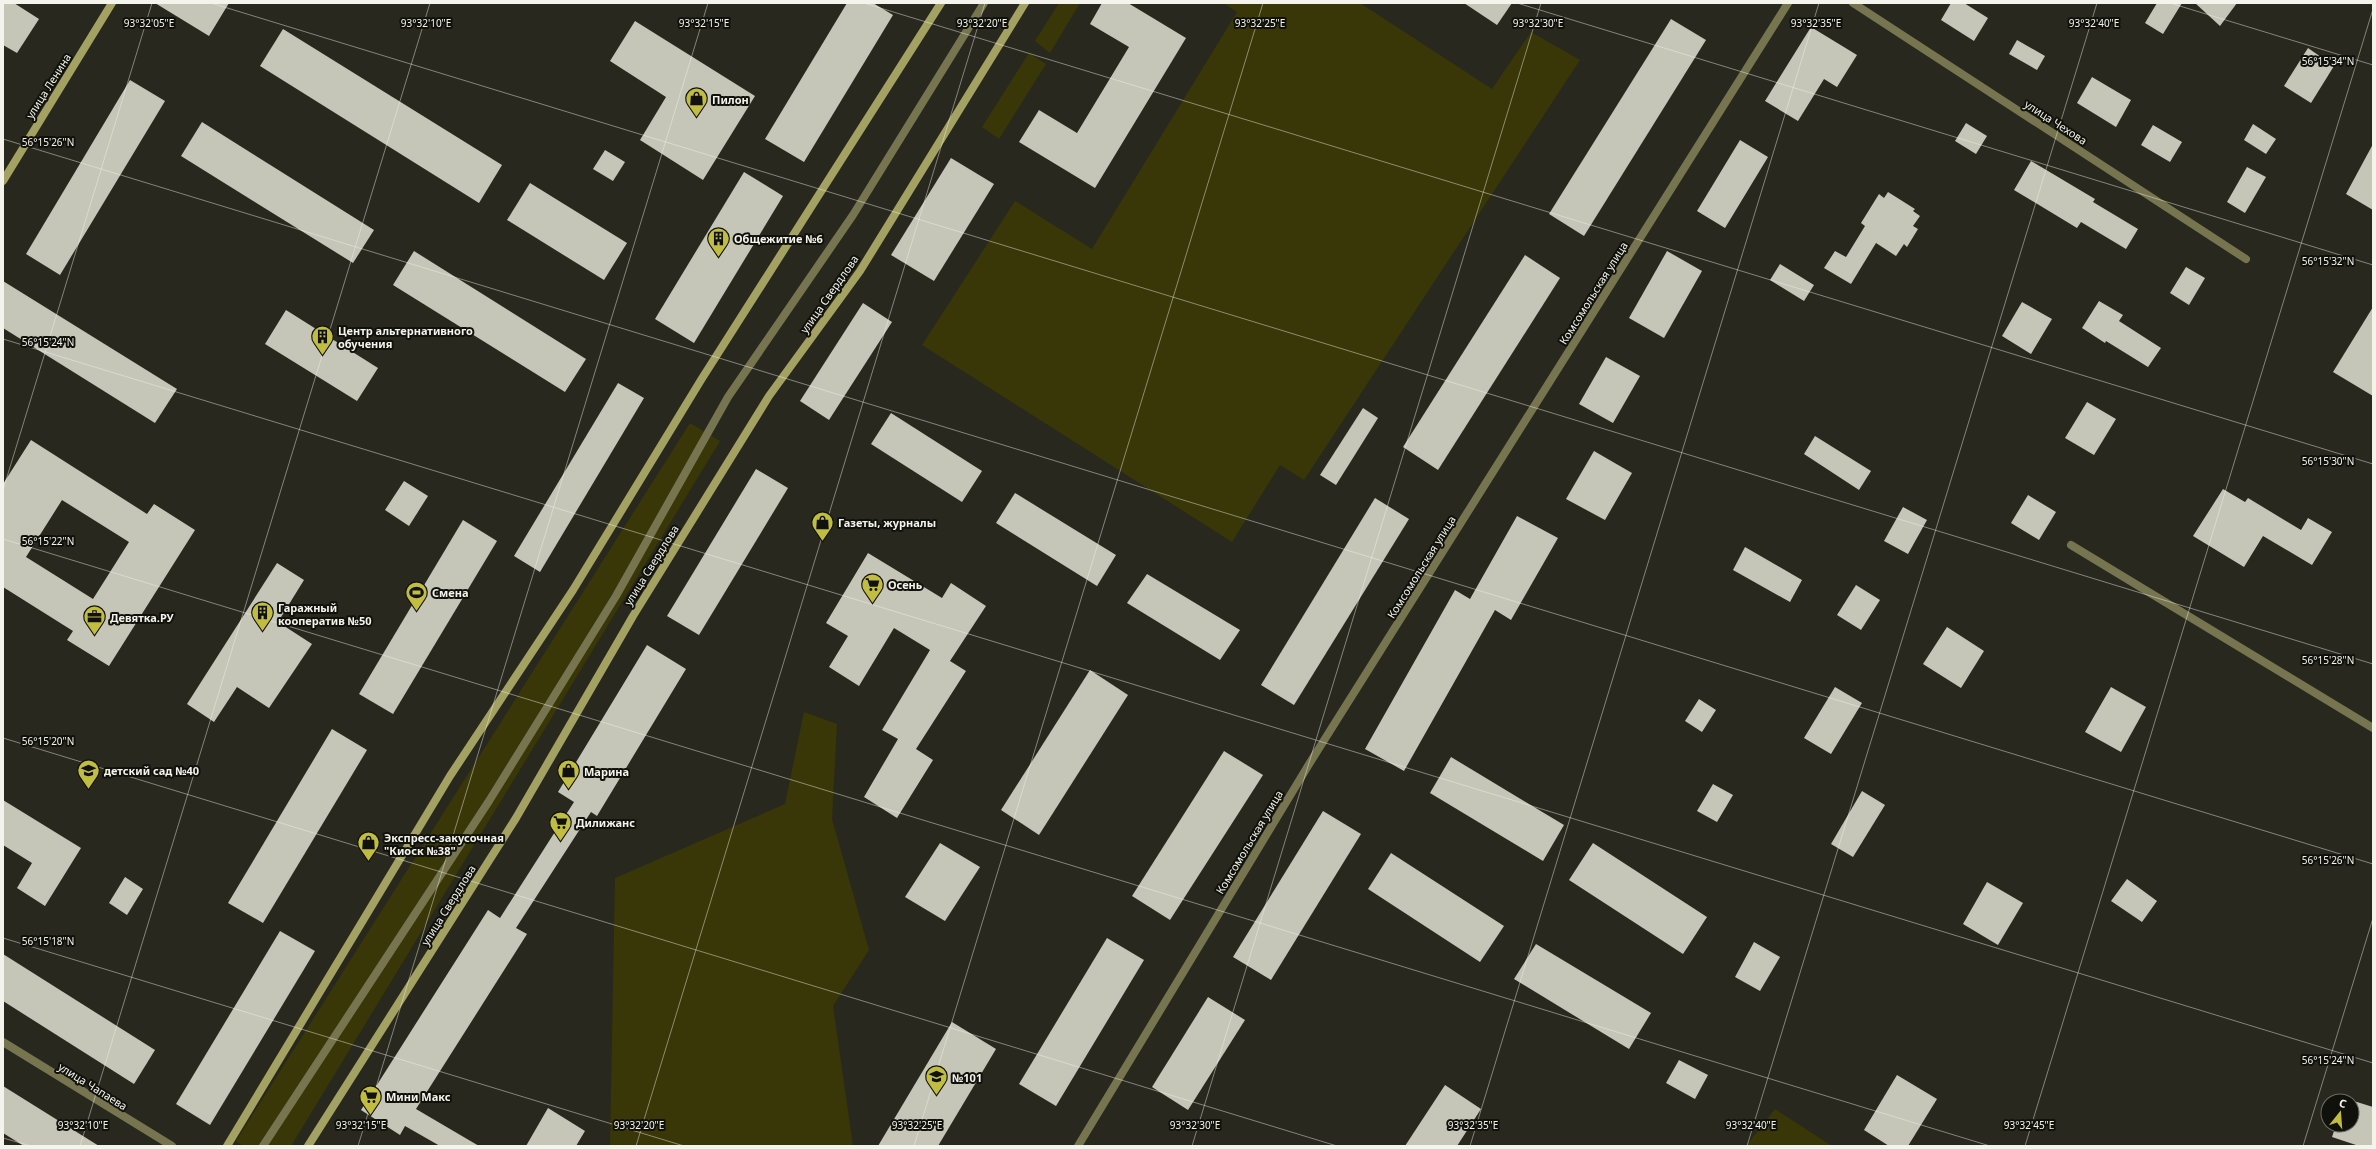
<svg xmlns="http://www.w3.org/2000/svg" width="2376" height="1149" font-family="'Noto Sans',sans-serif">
<rect width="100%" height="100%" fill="#28281e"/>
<g fill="#393707">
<path d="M1059,3H1080L1050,53L1035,41Z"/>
<path d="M1223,3H1360L1492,89L1531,32L1580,60L1304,480L1280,465L1232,542L922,345L1015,201L1092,249L1237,12Z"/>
<path d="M1029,53L1046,64L999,139L982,127Z"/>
<path d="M690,423L720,441L291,1146H243L236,1141Z"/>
<path d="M804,712L837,724L832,819L869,950L833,1006L853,1146H610L615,878L785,804Z"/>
<path d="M1775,1109L1832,1146H1746Z"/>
</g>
<g fill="#c5c5b8" fill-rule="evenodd">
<path d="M3,3H14L39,19L17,53L3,45Z"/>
<path d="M155,3H229L209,36Z"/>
<path d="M847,3H873L893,15L804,162L765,139Z"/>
<path d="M1102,3H1128L1186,38L1095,188L1019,142L1039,110L1077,133L1129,47L1090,24Z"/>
<path d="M1464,3H1512L1497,25Z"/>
<path d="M1951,3H1964L1988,18L1974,41L1941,20Z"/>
<path d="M2157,3H2182L2163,34L2145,23Z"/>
<path d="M2195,3H2237L2220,26Z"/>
<path d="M1671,19L1706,40L1584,236L1549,214Z"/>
<path d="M635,21L755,96L703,180L640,140L666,97L610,61Z"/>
<path d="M1811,27L1857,55L1837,87L1824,79L1798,121L1765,101Z"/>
<path d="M283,29L502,165L479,203L260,66Z"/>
<path d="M2017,40L2045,56L2037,70L2009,54Z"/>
<path d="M2308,48L2334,66L2311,103L2284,86Z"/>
<path d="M2092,77L2131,100L2116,127L2077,103Z"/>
<path d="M130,80L165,101L60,275L26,254Z"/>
<path d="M202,122L374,230L353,263L181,156Z"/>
<path d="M1966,123L1987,136L1976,154L1955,141Z"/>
<path d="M2253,124L2276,139L2266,154L2244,140Z"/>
<path d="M2153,125L2182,142L2170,162L2141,145Z"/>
<path d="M1740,140L1768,157L1725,228L1697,211Z"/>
<path d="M2373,144V210L2346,194Z"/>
<path d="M605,150L625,162L613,181L593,169Z"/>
<path d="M951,158L994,184L934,281L891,255Z"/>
<path d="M2031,161L2095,199L2093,202L2138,229L2126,249L2081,222L2077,228L2014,190Z"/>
<path d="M2247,167L2266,177L2245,213L2227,202Z"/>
<path d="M744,172L783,196L694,343L655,319Z"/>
<path d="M530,183L627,243L604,280L507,220Z"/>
<path d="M1888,192L1915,209L1913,211L1920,216L1913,226L1918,229L1907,247L1904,244L1896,256L1876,243L1851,284L1824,268L1835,251L1846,257L1865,226L1861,223L1879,194L1884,198Z"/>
<path d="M414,251L586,359L565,392L393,285Z"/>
<path d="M1667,251L1702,271L1664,338L1629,318Z"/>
<path d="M1525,255L1560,278L1438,470L1403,447Z"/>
<path d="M1780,264L1814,285L1804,301L1770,280Z"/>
<path d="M2186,267L2205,278L2189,305L2170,293Z"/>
<path d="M3,281L177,389L155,423L3,328Z"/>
<path d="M2099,301L2123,315L2119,321L2161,348L2148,367L2106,341L2105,343L2082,328Z"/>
<path d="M2022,302L2052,319L2031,354L2002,336Z"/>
<path d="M863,303L892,322L829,420L800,401Z"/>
<path d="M2373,307V396L2333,372Z"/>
<path d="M286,310L378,368L357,401L265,344Z"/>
<path d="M1606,357L1640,376L1613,423L1579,404Z"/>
<path d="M618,383L644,398L540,572L514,556Z"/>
<path d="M2087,402L2116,419L2094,455L2065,438Z"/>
<path d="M1363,408L1378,418L1336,485L1320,475Z"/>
<path d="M891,413L982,471L962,502L871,444Z"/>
<path d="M1815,436L1871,471L1859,490L1804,454Z"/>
<path d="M31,440L147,514L154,504L195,530L109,666L67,640L73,631L3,587V484ZM62,500L129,542L93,599L26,557Z"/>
<path d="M1594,451L1632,473L1605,520L1566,499Z"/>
<path d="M756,469L788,488L699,635L667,616Z"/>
<path d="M404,481L428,496L409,526L385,510Z"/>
<path d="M2223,489L2245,502L2248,498L2301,530L2308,518L2332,532L2312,565L2263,536L2244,567L2193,536Z"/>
<path d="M1015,493L1116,555L1097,586L996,523Z"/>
<path d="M2028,495L2056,512L2039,540L2011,523Z"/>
<path d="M1375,498L1409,519L1294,705L1261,685Z"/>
<path d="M1903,507L1927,520L1908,554L1884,541Z"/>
<path d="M1517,516L1558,538L1511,620L1495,610L1404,771L1365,749L1455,590L1470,599Z"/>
<path d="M463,520L497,541L393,714L359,694Z"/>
<path d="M1745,547L1802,580L1790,602L1733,570Z"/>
<path d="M868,553L942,598L951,583L986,606L950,661L966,671L916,749L933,760L897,818L864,797L898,739L882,730L930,650L894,628L859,686L829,667L848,636L826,623Z"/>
<path d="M277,563L304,580L278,622L312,644L269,708L237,687L214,722L187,704Z"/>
<path d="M1147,574L1240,630L1220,660L1127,603Z"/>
<path d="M1856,585L1880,600L1861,630L1837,615Z"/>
<path d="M1947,627L1984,651L1961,688L1923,664Z"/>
<path d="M647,645L686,669L597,816L591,812L516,928L527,934L416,1109L479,1146H440L405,1126L400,1135L361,1110L488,910L500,918L574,802L558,792Z"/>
<path d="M1090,670L1128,695L1039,835L1001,810Z"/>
<path d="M1835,687L1862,703L1831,754L1804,738Z"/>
<path d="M2111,687L2146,707L2121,752L2085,732Z"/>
<path d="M1699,699L1716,710L1702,732L1685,721Z"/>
<path d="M332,729L367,750L263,923L228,903Z"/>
<path d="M1224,751L1263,775L1170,920L1132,896Z"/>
<path d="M1451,757L1564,825L1543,861L1430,793Z"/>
<path d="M1713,784L1733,795L1717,822L1697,811Z"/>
<path d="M1862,791L1885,805L1853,857L1831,844Z"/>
<path d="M3,800L81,848L45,906L17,888L32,863L3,845Z"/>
<path d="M1323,811L1361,834L1271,980L1233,957Z"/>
<path d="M940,843L980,867L945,921L905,897Z"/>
<path d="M1593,843L1707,917L1683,954L1569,880Z"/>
<path d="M1391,853L1504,926L1480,962L1368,889Z"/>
<path d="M125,877L143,889L127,915L109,903Z"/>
<path d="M2127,879L2157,901L2142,922L2111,901Z"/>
<path d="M1987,882L2023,903L1998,945L1963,924Z"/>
<path d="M280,931L315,951L210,1125L176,1104Z"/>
<path d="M1107,938L1144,960L1056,1106L1019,1084Z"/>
<path d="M1754,942L1780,957L1760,991L1735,977Z"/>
<path d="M1536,944L1651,1013L1629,1049L1514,979Z"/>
<path d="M3,954L155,1050L134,1084L3,1001Z"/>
<path d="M1208,997L1245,1020L1188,1110L1152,1087Z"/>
<path d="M952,1022L996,1049L938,1146H878Z"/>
<path d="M1679,1060L1708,1075L1695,1099L1666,1083Z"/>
<path d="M1897,1075L1937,1099L1908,1146H1889L1864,1130Z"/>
<path d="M1445,1085L1481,1109L1457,1146H1405Z"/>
<path d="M3,1086L99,1146H24L3,1133Z"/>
<path d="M2344,1098L2373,1107V1146H2359L2332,1137L2336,1125H2352V1101H2343Z"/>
<path d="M548,1108L585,1131L576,1146H526Z"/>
</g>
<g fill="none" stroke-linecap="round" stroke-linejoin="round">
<g stroke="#76754f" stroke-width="8">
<path d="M1853,3L2246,259"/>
<path d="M2071,545L2373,728"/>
<path d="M3,1042L172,1146"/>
<path d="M263,1146L489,801L616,596L728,397L853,215L984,3"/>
<path d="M1078,1146L1311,761L1788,3"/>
</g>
<g stroke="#a3a263" stroke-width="8">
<path d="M3,181L112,3"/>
<path d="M227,1146L450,776L573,590L701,380L941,3"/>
<path d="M308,1146L516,818L633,616L769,396L860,271L1025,3"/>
</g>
</g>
<path fill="none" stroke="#f4f4ed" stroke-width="1" stroke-opacity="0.45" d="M211,3L2373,664M864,3L2373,464M1517,3L2373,265M2170,3L2373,65M3,139L2373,864M3,339L2373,1063M3,490L152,3M3,539L1990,1146M3,738L1337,1146M3,938L684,1146M3,1138L31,1146M80,1146L430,3M358,1146L708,3M636,1146L985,3M914,1146L1263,3M1192,1146L1541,3M1470,1146L1819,3M1747,1146L2097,3M2025,1146L2373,9M2303,1146L2373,918"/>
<defs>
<symbol id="shop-pin" viewBox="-11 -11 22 30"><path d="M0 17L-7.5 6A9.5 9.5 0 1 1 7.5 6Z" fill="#c1bd40" stroke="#11110c"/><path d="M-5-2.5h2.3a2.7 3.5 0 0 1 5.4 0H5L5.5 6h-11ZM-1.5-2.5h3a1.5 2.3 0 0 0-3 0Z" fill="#111"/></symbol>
<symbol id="building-pin" viewBox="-11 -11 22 30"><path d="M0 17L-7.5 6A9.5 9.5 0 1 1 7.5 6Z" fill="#c1bd40" stroke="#11110c"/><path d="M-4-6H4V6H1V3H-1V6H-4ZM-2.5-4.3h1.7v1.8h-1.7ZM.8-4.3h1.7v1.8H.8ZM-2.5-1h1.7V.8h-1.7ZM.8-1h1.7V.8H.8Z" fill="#111"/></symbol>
<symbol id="supermarket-pin" viewBox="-11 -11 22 30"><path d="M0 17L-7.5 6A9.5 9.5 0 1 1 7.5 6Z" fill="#c1bd40" stroke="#11110c"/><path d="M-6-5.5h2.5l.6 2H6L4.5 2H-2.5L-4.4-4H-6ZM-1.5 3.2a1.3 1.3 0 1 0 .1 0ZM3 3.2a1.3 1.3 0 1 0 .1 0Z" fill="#111"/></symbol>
<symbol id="stadium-pin" viewBox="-11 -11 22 30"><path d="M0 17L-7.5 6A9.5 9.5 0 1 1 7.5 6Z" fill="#c1bd40" stroke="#11110c"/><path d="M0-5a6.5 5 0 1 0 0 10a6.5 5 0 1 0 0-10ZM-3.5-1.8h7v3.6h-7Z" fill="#111"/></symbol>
<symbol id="office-pin" viewBox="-11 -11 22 30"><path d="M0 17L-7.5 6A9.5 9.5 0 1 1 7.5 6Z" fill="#c1bd40" stroke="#11110c"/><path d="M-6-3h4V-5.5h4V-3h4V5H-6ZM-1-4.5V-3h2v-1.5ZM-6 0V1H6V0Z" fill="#111"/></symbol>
<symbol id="school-pin" viewBox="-11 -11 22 30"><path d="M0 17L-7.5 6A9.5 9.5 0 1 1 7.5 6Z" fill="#c1bd40" stroke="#11110c"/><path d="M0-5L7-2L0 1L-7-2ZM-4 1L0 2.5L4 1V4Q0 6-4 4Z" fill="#111"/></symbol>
</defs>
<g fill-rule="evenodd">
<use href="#shop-pin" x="684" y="86" width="25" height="34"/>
<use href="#building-pin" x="706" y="226" width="25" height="34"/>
<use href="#building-pin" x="310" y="324" width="25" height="34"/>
<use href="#shop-pin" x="810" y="510" width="25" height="34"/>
<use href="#supermarket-pin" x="860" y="572" width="25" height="34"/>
<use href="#stadium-pin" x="404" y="580" width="25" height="34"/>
<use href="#building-pin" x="250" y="600" width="25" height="34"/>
<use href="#office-pin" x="82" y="604" width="25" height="34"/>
<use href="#school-pin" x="76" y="758" width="25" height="34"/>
<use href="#shop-pin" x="556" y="758" width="25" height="34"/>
<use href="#supermarket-pin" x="548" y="810" width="25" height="34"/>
<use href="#shop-pin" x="356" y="830" width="25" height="34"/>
<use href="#school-pin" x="924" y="1064" width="25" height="34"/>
<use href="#supermarket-pin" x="358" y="1084" width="25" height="34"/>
</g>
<g text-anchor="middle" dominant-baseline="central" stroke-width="4" stroke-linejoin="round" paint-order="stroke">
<g font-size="11" fill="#f4f4ed" stroke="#11110c">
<text transform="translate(48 86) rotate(-58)">улица Ленина</text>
<text transform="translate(2056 122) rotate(33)">улица Чехова</text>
<text transform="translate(1593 293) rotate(-58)">Комсомольская улица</text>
<text transform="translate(829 294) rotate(-55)">улица Свердлова</text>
<text transform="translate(651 565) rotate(-58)">улица Свердлова</text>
<text transform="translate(1421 567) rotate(-58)">Комсомольская улица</text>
<text transform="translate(1249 842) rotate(-59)">Комсомольская улица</text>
<text transform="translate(448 905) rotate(-58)">улица Свердлова</text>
<text transform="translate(93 1086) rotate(32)">улица Чапаева</text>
</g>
<g font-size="11" font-weight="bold" fill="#f4f4ed" stroke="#11110c" text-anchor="start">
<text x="712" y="99">Пилон</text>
<text x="734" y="238">Общежитие №6</text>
<text x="338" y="330">Центр альтернативного<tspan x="338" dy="13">обучения</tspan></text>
<text x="838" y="522">Газеты, журналы</text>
<text x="888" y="584">Осень</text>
<text x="432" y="592">Смена</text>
<text x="278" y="607">Гаражный<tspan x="278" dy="13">кооператив №50</tspan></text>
<text x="110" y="617">Девятка.РУ</text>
<text x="104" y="770">детский сад №40</text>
<text x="584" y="771">Марина</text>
<text x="576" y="822">Дилижанс</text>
<text x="384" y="837">Экспресс-закусочная<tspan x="384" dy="13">"Киоск №38"</tspan></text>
<text x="952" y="1077">№101</text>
<text x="386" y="1096">Мини Макс</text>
</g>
</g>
<g font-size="10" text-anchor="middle" fill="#f4f4ed" stroke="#11110c" stroke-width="4" stroke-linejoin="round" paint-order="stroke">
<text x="149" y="27">93°32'05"E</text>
<text x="426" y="27">93°32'10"E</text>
<text x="704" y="27">93°32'15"E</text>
<text x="982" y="27">93°32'20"E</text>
<text x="1260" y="27">93°32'25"E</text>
<text x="1538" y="27">93°32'30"E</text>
<text x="1816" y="27">93°32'35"E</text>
<text x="2094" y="27">93°32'40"E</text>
<text x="2328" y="65">56°15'34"N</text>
<text x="48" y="146">56°15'26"N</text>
<text x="2328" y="265">56°15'32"N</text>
<text x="48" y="346">56°15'24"N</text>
<text x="2328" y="465">56°15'30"N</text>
<text x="48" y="545">56°15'22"N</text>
<text x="2328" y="664">56°15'28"N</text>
<text x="48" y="745">56°15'20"N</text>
<text x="2328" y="864">56°15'26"N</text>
<text x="48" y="945">56°15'18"N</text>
<text x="2328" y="1064">56°15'24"N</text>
<text x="83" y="1129">93°32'10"E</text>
<text x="361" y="1129">93°32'15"E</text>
<text x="639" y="1129">93°32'20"E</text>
<text x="917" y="1129">93°32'25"E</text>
<text x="1195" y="1129">93°32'30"E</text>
<text x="1473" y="1129">93°32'35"E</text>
<text x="1751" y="1129">93°32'40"E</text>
<text x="2029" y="1129">93°32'45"E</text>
</g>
<rect width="2376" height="1149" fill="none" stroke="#f4f4ed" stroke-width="8"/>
<g transform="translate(2340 1113) rotate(17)"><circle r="19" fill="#11110c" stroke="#6c6c66"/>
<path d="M0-3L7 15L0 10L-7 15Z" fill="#c1bd40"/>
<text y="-6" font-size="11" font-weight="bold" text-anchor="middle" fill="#f4f4ed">С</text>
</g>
</svg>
